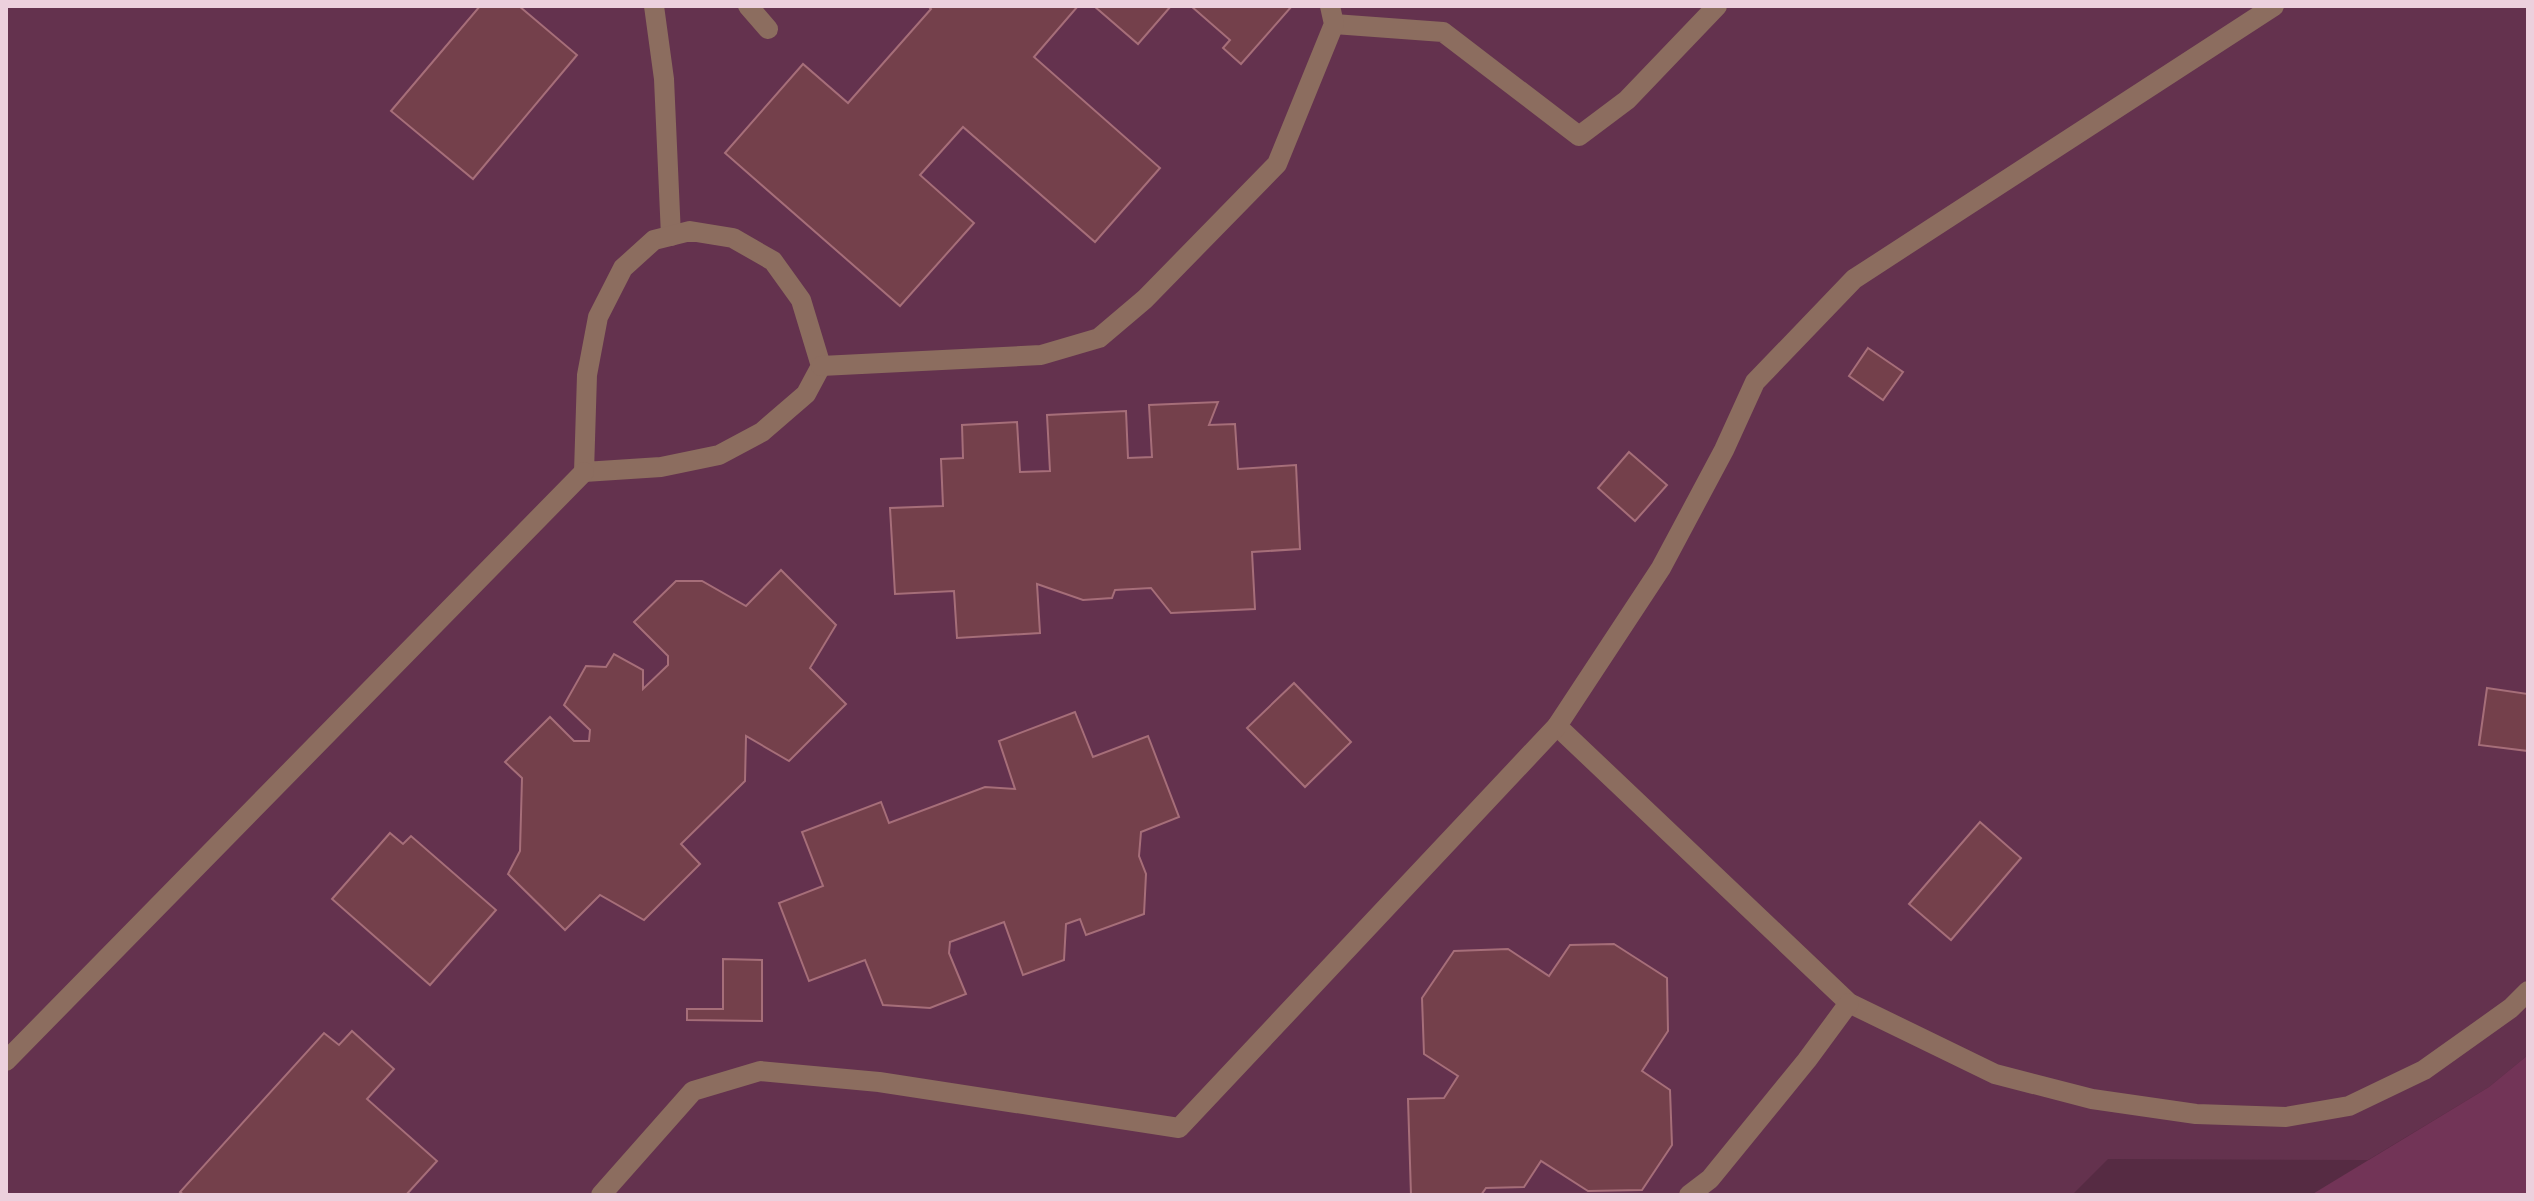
<svg xmlns="http://www.w3.org/2000/svg" width="2534" height="1201" font-family="'Alegreya Sans',sans-serif">
<rect width="100%" height="100%" fill="#562b43"/>
<path fill="#64324e" d="M6,6H2528V1055L2489,1087L2368,1160L2108,1159L2072,1195H6Z"/>
<path fill="#723457" d="M2528,1055V1195H2311L2489,1087Z"/>
<g fill="#74404b" stroke="#a66e79" stroke-width="2">
<path d="M480,6H519L577,55L473,179L391,111Z"/>
<path d="M928,6H1078L1034,57L1160,168L1095,242L963,127L920,175L974,223L900,306L725,153L803,64L848,103L931,9Z"/>
<path d="M1094,6H1171L1138,44Z"/>
<path d="M1191,6H1292L1241,64L1223,48L1230,40Z"/>
<path d="M1868,348L1903,372L1883,400L1849,376Z"/>
<path d="M1218,402L1209,425L1235,424L1238,469L1296,465L1300,549L1252,552L1255,609L1171,613L1151,588L1115,590L1112,598L1083,600L1037,584L1040,633L957,638L954,591L895,594L890,508L943,506L941,459L963,458L962,425L1017,422L1020,472L1050,471L1047,415L1126,411L1128,458L1152,457L1149,405Z"/>
<path d="M1629,452L1667,485L1635,521L1598,488Z"/>
<path d="M781,570L836,625L810,668L846,704L789,761L746,736L745,781L681,844L700,864L644,920L600,895L565,930L508,874L520,851L522,778L505,762L550,717L574,741H589L590,730L564,705L586,666L606,667L614,654L643,670V689L668,665V656L634,622L676,581H702L746,606Z"/>
<path d="M1294,683L1351,742L1305,787L1247,728Z"/>
<path d="M2487,688L2528,694V751L2479,745Z"/>
<path d="M1075,712L1093,757L1148,736L1179,817L1141,832L1139,856L1146,874L1144,914L1086,935L1080,919L1066,924L1064,960L1023,975L1004,922L950,942L949,953L966,994L930,1008L883,1005L865,960L809,981L779,903L823,886L802,832L881,802L889,823L985,787L1015,789L999,741Z"/>
<path d="M1980,822L2021,858L1951,940L1909,904Z"/>
<path d="M390,833L403,844L411,836L496,910L430,985L332,899Z"/>
<path d="M1614,944L1667,978L1668,1031L1642,1071L1670,1090L1672,1145L1642,1190L1588,1191L1541,1161L1524,1187L1486,1188L1481,1195H1411L1408,1099L1444,1098L1458,1076L1424,1054L1422,998L1454,951L1508,949L1549,976L1570,945Z"/>
<path d="M723,959L762,960V1021L687,1020V1009H723Z"/>
<path d="M352,1031L394,1069L367,1099L437,1161L406,1195H184L180,1192L324,1033L339,1045Z"/>
</g>
<g fill="none" stroke-linecap="round" stroke-linejoin="round">
<g stroke="#8c6d5f" stroke-width="20">
<path d="M654,6L664,79L671,236"/>
<path d="M748,6L768,29"/>
<path d="M1334,24L1443,32L1579,136L1627,100L1717,6"/>
<path d="M690,231L733,238L773,261L801,300L821,366L806,394L762,432L719,455L661,467L584,472L587,375L598,317L623,268L654,240Z"/>
<path d="M821,366L1041,355L1099,338L1145,299L1277,164L1334,24L1330,6"/>
<path d="M1557,726L1849,1003L1995,1074L2092,1099L2196,1114L2286,1117L2349,1106L2424,1070L2511,1008L2528,991"/>
<path d="M6,1061L584,472"/>
<path d="M601,1195L693,1091L760,1071L879,1082L1179,1128L1557,726L1661,568L1724,450L1755,382L1854,279L2274,6"/>
<path d="M1689,1195L1710,1179L1807,1060L1849,1003"/>
</g>
</g>
<rect width="2534" height="1201" fill="none" stroke="#ecd0dd" stroke-width="16"/>
</svg>
